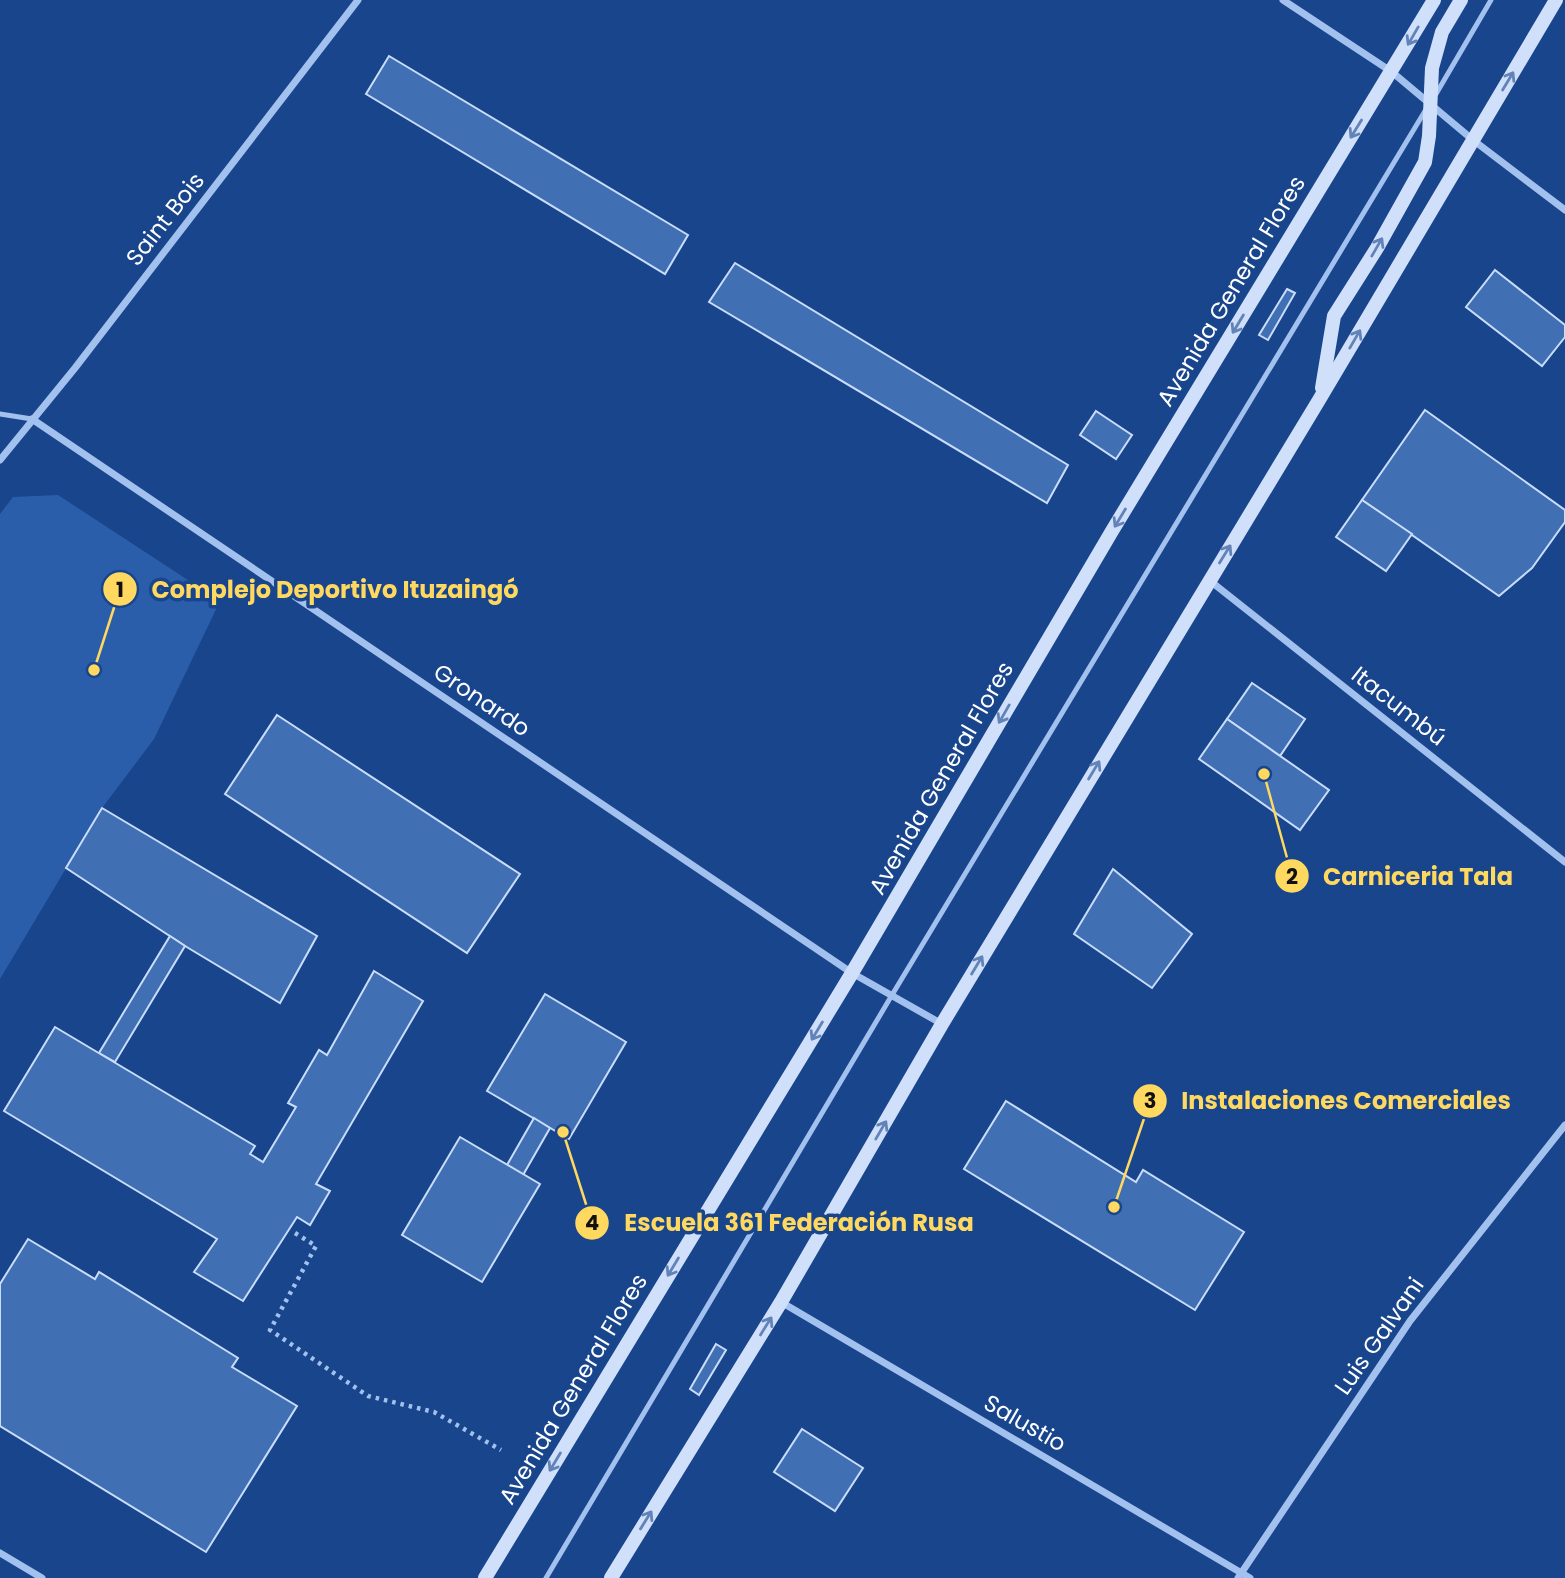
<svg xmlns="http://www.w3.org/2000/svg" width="1565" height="1578" font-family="Poppins,sans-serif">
<rect width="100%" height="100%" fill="#18458c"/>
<path fill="#2b5eaa" d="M58,495L220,601L154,739L102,808L0,979V514L13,497Z"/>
<g fill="#416fb4" stroke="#c9ddfa" stroke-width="2">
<path d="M389,56L688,235L665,274L366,94Z"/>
<path d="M735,263L1068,465L1047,503L709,302Z"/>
<path d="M1495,270L1565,325V337L1542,366L1466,307Z"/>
<path d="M1287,289L1295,293L1268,340L1259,335Z"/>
<path d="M1425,410L1565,510V522L1532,568L1499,596L1362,500Z"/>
<path d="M1096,411L1132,435L1116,459L1080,435Z"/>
<path d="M1362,500L1412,534L1386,571L1336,537Z"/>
<path d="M1252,683L1305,719L1280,756L1227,719Z"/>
<path d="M277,715L520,874L467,953L225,794Z"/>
<path d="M1227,719L1329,790L1300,830L1199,759Z"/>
<path d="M102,808L317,936L280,1003L185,946L66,868Z"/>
<path d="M1113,869L1192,934L1152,988L1074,934Z"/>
<path d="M170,936L185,946L115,1062L99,1053Z"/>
<path d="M374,971L423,1001L316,1184L330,1191L310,1225L297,1217L243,1301L194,1272L217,1239L4,1111L55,1027L255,1146L250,1154L263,1162L296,1107L288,1103L319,1050L327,1055Z"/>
<path d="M545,994L626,1042L569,1139L487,1091Z"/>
<path d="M1006,1101L1136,1182L1143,1170L1244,1232L1195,1310L964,1169Z"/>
<path d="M534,1118L550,1128L523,1175L507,1165Z"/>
<path d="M460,1137L540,1184L482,1282L402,1235Z"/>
<path d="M28,1239L95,1279L99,1272L238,1358L232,1367L297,1406L206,1552L0,1426V1284Z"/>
<path d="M716,1344L726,1350L699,1395L690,1389Z"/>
<path d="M802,1429L863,1468L835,1511L774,1472Z"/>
</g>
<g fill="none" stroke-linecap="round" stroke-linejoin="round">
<path stroke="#a3c1ee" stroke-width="4.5" stroke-dasharray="3.5 5" stroke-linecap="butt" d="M295,1233L316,1246L270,1330L368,1396L434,1412L501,1450"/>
<g stroke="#a3c1ee" stroke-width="5">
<path d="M1436,94L1491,0"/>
<path d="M0,414L32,419"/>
<path d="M546,1578L892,995L1425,111"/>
</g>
<g stroke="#a3c1ee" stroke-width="7">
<path d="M1283,0L1392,72L1473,140L1565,210"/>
<path d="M32,419L852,973L942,1024"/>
<path d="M0,460L75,368L358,0"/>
<path d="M1209,580L1565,862"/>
<path d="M781,1302L1250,1578"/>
<path d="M0,1553L42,1578"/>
<path d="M1238,1578L1410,1321L1565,1125"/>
</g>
<g stroke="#d0e0fa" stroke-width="14">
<path d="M1322,388L1334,316L1377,248L1425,162L1429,136L1432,68L1442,32L1461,0"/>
<path d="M485,1578L852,973L1112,531L1434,0"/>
<path d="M611,1578L781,1302L942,1024L1319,400L1556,0"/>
</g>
</g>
<defs><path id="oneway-shaft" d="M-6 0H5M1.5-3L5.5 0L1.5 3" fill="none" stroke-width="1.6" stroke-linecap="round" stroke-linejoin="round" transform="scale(1.75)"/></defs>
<g stroke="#6283b8">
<use href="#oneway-shaft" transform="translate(1413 36) rotate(120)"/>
<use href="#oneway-shaft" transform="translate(1508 81) rotate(-59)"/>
<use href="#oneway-shaft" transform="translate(1356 129) rotate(122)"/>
<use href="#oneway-shaft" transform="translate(1377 247) rotate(-60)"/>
<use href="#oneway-shaft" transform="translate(1238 324) rotate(121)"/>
<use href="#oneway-shaft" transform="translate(1355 339) rotate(-60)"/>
<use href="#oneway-shaft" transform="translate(1120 518) rotate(121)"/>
<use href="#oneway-shaft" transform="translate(1225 554) rotate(-58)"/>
<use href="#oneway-shaft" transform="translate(1004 714) rotate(120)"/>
<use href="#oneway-shaft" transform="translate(1094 770) rotate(-59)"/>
<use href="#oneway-shaft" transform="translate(977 965) rotate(-59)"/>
<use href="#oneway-shaft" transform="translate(817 1031) rotate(121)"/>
<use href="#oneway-shaft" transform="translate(881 1130) rotate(-60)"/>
<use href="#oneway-shaft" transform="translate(673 1267) rotate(121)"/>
<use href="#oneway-shaft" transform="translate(766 1326) rotate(-58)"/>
<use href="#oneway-shaft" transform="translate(555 1462) rotate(121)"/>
<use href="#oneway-shaft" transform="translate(646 1520) rotate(-58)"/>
</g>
<g text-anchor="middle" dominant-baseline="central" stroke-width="7" stroke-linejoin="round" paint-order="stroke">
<g font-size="23" fill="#fff" stroke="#18458c">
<text transform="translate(165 219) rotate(-52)">Saint Bois</text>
<text transform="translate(1231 291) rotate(-59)">Avenida General Flores</text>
<text transform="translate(482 700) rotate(34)">Gronardo</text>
<text transform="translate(1399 706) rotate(38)">Itacumbú</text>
<text transform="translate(941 778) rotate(-60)">Avenida General Flores</text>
<text transform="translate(1379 1336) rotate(-55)">Luis Galvani</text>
<text transform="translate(573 1389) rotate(-59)">Avenida General Flores</text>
<text transform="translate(1025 1423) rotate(30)">Salustio</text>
</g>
</g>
<path fill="none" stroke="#ffd860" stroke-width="2.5" d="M94 670L120 589M1264 774L1292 876M1114 1207L1150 1101M563 1132L592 1223"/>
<g fill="#ffd860" stroke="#18458c" stroke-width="2.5">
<circle cx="94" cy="670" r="7"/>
<circle cx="1264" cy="774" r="7"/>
<circle cx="1114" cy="1207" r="7"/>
<circle cx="563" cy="1132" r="7"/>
<circle cx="120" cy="589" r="18"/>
<circle cx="1292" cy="876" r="18"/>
<circle cx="1150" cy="1101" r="18"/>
<circle cx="592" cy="1223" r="18"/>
</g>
<g font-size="21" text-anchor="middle" font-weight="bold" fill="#111">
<text x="120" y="597">1</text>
<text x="1292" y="884">2</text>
<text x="1150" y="1108">3</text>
<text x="592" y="1230">4</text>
</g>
<g font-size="24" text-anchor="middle" font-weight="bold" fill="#ffd860" stroke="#18458c" stroke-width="7" stroke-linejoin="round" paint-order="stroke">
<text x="335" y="598">Complejo Deportivo Ituzaingó</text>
<text x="1418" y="885">Carniceria Tala</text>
<text x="1346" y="1109">Instalaciones Comerciales</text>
<text x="799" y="1231">Escuela 361 Federación Rusa</text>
</g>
</svg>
